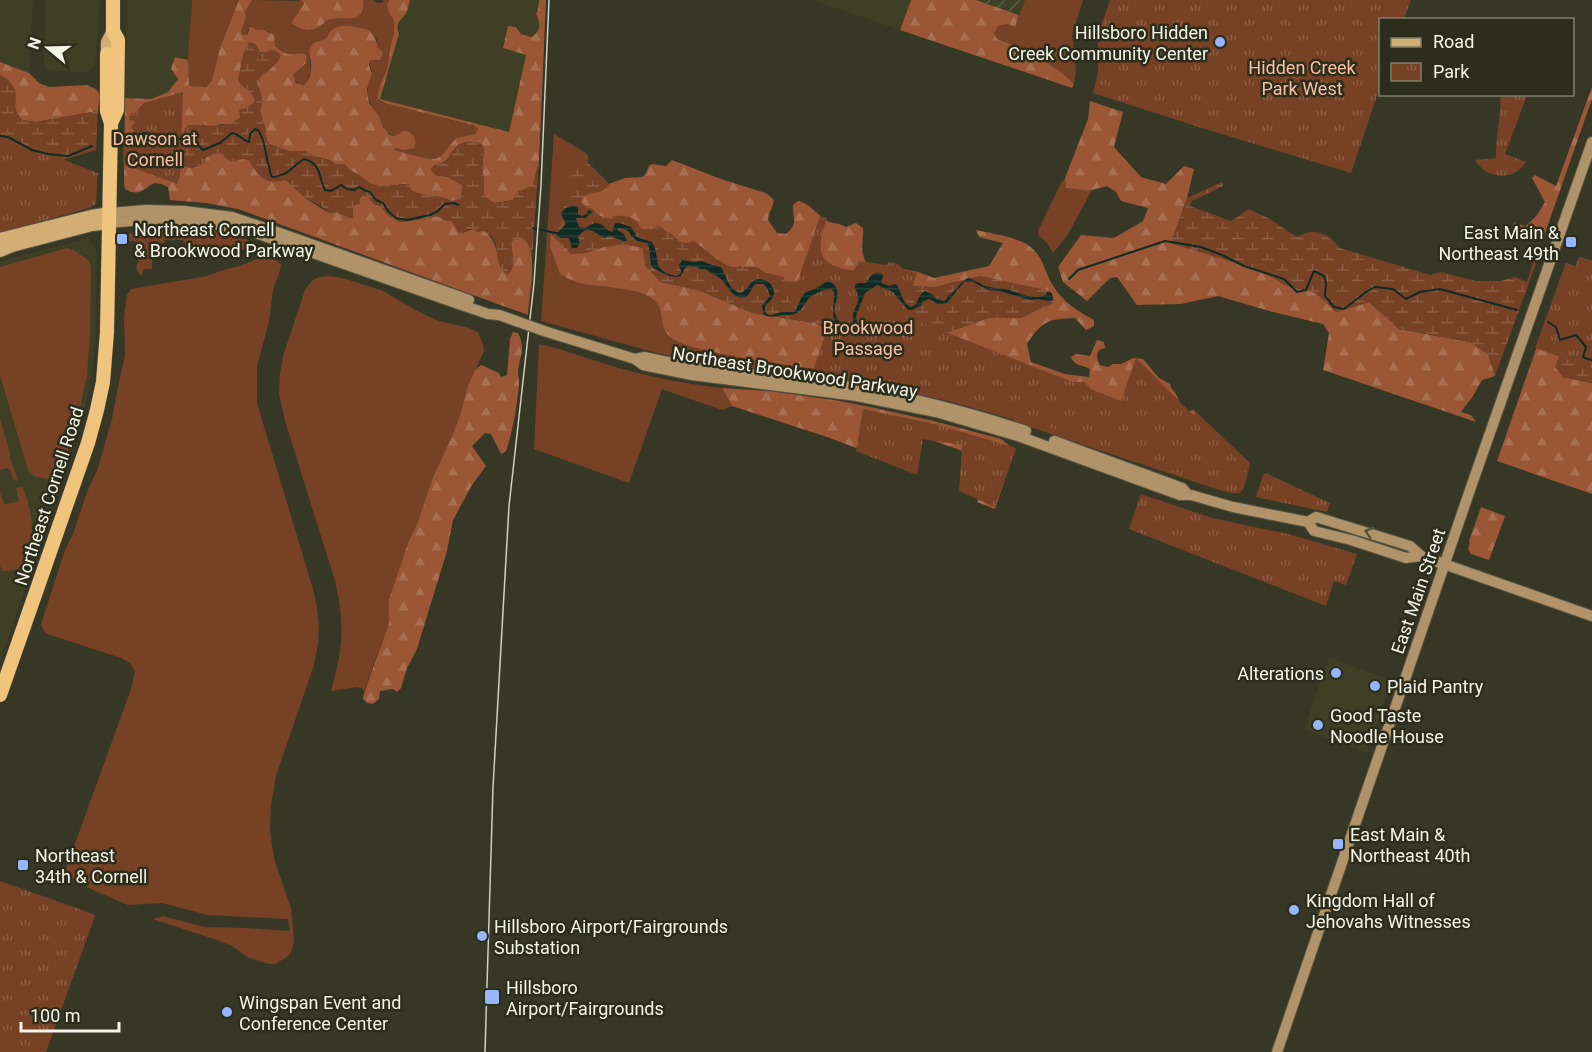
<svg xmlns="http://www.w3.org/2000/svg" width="1592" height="1052" font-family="Roboto,sans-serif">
<defs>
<pattern id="industrial-furrows" width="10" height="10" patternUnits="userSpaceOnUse" patternTransform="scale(1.5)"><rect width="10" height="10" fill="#3e3f25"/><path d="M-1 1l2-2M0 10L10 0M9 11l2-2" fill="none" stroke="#5a5b45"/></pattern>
<pattern id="forest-firs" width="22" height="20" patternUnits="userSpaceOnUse" patternTransform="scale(1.5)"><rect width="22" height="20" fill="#9a5635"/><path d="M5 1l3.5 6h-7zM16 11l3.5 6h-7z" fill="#a96f52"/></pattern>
<pattern id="wetland-marsh" width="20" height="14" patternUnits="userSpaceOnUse" patternTransform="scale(1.5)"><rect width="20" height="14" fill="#774126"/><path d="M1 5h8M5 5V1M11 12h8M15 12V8" fill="none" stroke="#8b5d46"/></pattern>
<pattern id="park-tufts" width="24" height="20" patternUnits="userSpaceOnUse" patternTransform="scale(1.5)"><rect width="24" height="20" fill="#774126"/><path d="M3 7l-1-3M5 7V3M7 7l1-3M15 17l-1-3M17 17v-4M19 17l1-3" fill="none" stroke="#8b5d46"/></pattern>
<pattern id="water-rules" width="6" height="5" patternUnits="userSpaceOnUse" patternTransform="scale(1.5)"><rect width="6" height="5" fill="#0e2c23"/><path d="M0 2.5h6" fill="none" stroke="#264138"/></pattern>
</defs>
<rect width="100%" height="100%" fill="#373725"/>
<g fill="#3e3f25">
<path d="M0,0H33L29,73L0,62Z"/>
<path d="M45,0H100L95,67L87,72L49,71L46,70L44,65Z"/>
<path d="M127,0H192L188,60L180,57L171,69L178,79L168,92L151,99L125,98Z"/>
<path d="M410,0H539L538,9L536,11L540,24L537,33L532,37L524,36L521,34L516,27L508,26L503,48L526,55L509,132L380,99L399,34L397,26L400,19L406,13Z"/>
<path d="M813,0H911L900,30Z"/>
<path d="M89,238L97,251L95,345L90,387L74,449L0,662V261Z"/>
<path d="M1329,657L1390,680L1391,682L1367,753L1304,729Z"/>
</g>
<path fill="url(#industrial-furrows)" d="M976,0H1025L1019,15Z"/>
<g fill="#774126">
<path d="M192,0H239L220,46L212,80L205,87L188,86C186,57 191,29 192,0Z"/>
<path d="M252,0L302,1L304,4L293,20L294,27L305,30C313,27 324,20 332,19C346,18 365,22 363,0H374L377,3L383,2V0H389L387,5L389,13L394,21V33L391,43L387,70L378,93L380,102L475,126L478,128L477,134L456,138L441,156L435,159L424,158L393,150L396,148L400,149V133L394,136C382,130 383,124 377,114C371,103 367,102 368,88C368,83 372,78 372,74C372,68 369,66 370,60L373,59C376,53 378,47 377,40C375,31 356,25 347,26C340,26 330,32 327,38L317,41L309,55L311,70L306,83L304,85C298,84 293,81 293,75L302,67L296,55C289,55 278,52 275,45C274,42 274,39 274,36L268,31L256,30L253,27L248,30L247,35H243L240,33L246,17L245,11L250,4Z"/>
<path d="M1025,0H1083L1072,35L1076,69L1074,84C1056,66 1021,46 997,39L994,33L998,26L1008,24L1015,26Z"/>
<path d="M554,134L586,153L589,158L588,163L609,184L608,188L894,281L1051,291L661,282L597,286C612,286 646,291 656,302C661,309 662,322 664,330L1058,382H1084L1089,387L1090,395L1195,413L1194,410L1250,463V466C1241,495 1247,498 1216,489L1018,423L1012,419L948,401L875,385L831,378L694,361L653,352L541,321Z"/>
<path d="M1065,178L1066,188L1088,191L1092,190L1067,236L1053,253L1047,243L1039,236L1038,231L1061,183Z"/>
<path d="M172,225C198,228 223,231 248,240L244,249L237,252L190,254L186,252V243H184L183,240H165L164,243H152V269H143L142,276L139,274L136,267L142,251L141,245C135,239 128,241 121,244V238L130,233L137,235L139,232L145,233L149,226Z"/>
<path d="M67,248L74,250L89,261L91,267L90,334L87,375L78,417L62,470L56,478L52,480L34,476L28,470L0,375V267Z"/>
<path d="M266,255L275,259L281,264L279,274L273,289L269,322L257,366V403L313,589L317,607L319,626L318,644L314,665L276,776L271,805L270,829L272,846L275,862L291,908L294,938L293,947L290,954L287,957L275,964H268L247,957L232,946L217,940L153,919L163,916L205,927L246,928L290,931L288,919L208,915L162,903L128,905L95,891L64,874L131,689L135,672L130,663L121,658L47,634L44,631L41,624L65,550L73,534L87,492L98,468L112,419L119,382L125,356L124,317L127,295L131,289L207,276L226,269L240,266Z"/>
<path d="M331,276L346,279L381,290L423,314L439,321L466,327L478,332L483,344L484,351L467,388L461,412L453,434L433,477L417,524L408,543L389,599V623L364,691L362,688L357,687L331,691C343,649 345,623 335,581L285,421L279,393L280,373L283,356L305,290C313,277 317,277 331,276Z"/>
<path d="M539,344C563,349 585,358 609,365C646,376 684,384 722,388L732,406L722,410L662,389L629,483L534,449Z"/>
<path d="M0,419L10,453V458L18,479L17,481L13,479L10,470L7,468L0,470Z"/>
<path d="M22,487C28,498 32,516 32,529C32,540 27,562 17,569C12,571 8,571 3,571L0,566V492L4,504L18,502L19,500L16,488Z"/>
</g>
<g fill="url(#forest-firs)">
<path d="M239,0H252L250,4L245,11L246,17L241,32L243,35H247L250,27H253L256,30H264L274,35L275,46C286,56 290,55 302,53L306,55V63L293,75L296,83L304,85C309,80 312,71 311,63C311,58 308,55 310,49C313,41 318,42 324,39C329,37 327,36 330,32C339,23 351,26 362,28C373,30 376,38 378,48L383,52L380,60H370L369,65L372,74L367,89L369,103L379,116L383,127L390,135L394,136C395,136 402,132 403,131C413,130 418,141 414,148L404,150L396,148L394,150L424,158L435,159L441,156L456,138L476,134L478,128L472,125L384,103L378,99V93L381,83L387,70L391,43L394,33V21L389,13L387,5L389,0H410C409,4 408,7 407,11C403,21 394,20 399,34L380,99L509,132L526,55L503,48L508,26L516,27L521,34L532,37C541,30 541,24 536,14L538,9L539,0H546L539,161L533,186L518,192L513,200L494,203L489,200L484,195V179L482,168L484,149L460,144C446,154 455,160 433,166L435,175L448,177L462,185V199L452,201L441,197L427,196L411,191L404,184C390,186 379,189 366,181C364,180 361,176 359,175C351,171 350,171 344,164H336L329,160L313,156L305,151H289L271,145L268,143L265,133L266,131L260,111L263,100L256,82L262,74L269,70L265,53L260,52L255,44L248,43L243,56L238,81L253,95L255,100L254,104L240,118L229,125L221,124L214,127L204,125L185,129L184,135L181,136L179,164L192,168L203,164L206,157L220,153L250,160L253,167L286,180L305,198L329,213L336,212L351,218L353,217V205L363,195L368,197L374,204L381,206L387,214L399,222L416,220L437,216L447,221H452L459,231L463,233C488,219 497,244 499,264L513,261L511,242L517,236C522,238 526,240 528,244C537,261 529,295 528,315L238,209L206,203L170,200L168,187L161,184L154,183C142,190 139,197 125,189L124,183L125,98L151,99L168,92L178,79L171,69L175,57L188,60L189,86L206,87L212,80L220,47Z"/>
<path d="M298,0H363C366,24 346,17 332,19C326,19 324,24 319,27C310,32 299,30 292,24L293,20L304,4L302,1Z"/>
<path d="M911,0H976L1019,15L1015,27L1008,24L998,26L994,33L997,39C1024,48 1054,64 1074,84L1072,88L900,30Z"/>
<path d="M0,62L29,73L39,83L49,87L87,85L96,89L100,95L98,111L36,122L22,120L16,113L9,81L0,75Z"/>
<path d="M1592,87V99L1544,236L1541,239L1523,233H1510L1514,223L1526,226L1537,215L1545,202L1532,178L1535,175L1556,186Z"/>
<path d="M1090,101L1123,112L1114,147L1141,177L1166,184L1184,166L1194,169L1187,198L1171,243L1263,271L1285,285L1316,293L1336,312L1369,302L1399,329L1470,342L1488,354L1495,376L1482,380L1473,396L1461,412L1471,415L1476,422L1323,370L1329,333L1323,324L1273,312L1218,296L1181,304L1137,305L1117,277L1110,278L1087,301L1063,282L1058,267L1081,235L1114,238L1143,221L1148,208L1121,201L1116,192L1107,186L1088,191L1066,188L1065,178L1088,119Z"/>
<path d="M672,160L721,179L766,193L774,200C773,208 769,211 768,220L777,233L786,234C798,224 793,220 793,205L798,201C810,203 817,215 827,221C833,224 838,222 846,227L856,223L863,228C864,240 859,250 866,262L918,272L934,278L989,266L1003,243L979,237L976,230C993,234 1022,237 1034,250C1044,260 1046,276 1054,287C1063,302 1079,312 1094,320V326L1086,330L1075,318C1048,319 1042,321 1027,344L1031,362L1065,374L1089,377L1090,369C1083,365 1074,366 1071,357L1076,354L1090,356L1097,340L1104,342L1105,348L1099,350C1096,355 1097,360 1100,365L1108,367L1113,364H1121L1133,358L1143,359L1159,378L1170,384C1171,390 1175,391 1177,396C1181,405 1177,403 1185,412L1194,410L1195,413L1188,424L1090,395L1089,387L1084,382C1032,381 981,389 929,388C910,388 890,379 871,377C822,369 772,364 723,354C707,350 689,348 675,340C656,330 666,312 655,301C639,286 597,288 576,282C571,280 565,277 560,274L550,246L551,234L571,254L586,253L604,247L624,244L643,248L646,266L661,282L698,290L753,313L815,323L847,340L923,341L988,318H1021L981,276L935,287L792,282L784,280L783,277L766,273L756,267H730L714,257L694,241C676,248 680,236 667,232C659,229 649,231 641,229C639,226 638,222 635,220C622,210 603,226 593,209L585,206L581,202L582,197C592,191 605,194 609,184L625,178L642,177L645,175L649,166L652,164L666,166Z"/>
<path d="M1579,257L1592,261L1556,367L1563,377L1592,383V494L1497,461L1566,263L1576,267Z"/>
<path d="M513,332L518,333C526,348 520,355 518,370C518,375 519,380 519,385C517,406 513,431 506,451L501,454L491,434L485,433L472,446L486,466L472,485L453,520L447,551L417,649L407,668L401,688L397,692L393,689L380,691L379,699L373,704L367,703L363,699L364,693L389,623V599L408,543L417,524L433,477L453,434L461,412L467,388L475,370L481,365L499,373L501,377L507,375L510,339Z"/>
<path d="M722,388L769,391L840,401L870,407L934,421L1001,439L1015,450L995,509L977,502L991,461L900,429L884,459L830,438L732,406Z"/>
<path d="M1481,507L1505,516L1489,560L1471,554L1468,549L1470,542L1469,541Z"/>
</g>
<g fill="url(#wetland-marsh)">
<path d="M250,42L255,44L260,52L265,53L273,49L281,55C277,68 264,70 257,82L263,100L260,111L266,131L265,133L268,143L271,145L289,151H305L313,156L324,158L336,164H344C351,172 351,171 359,175C365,178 369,183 375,185C387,189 398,183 409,184L412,191L427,196L441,197L452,201L461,199L462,185L448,177L435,175L430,169C435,164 442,165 447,160C451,157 452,151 455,148C461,140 474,141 482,144L484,149L482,168L484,179V195L489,200L494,203L513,200L518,192L532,186L539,161L532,258C529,246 529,241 517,236L511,242C512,253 517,267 508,275C493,266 501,249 492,237C490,234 486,233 484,231L477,232L474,229H469L463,233L458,232L452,221H447L437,216L416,220L399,222L387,214L381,206L374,204L368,197L363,195L359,198L360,204L353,206V217L351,218L336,212L329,213L321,206L305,198L286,180C265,185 259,178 249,160L243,159L231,162L220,153L206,157L203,164C191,167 192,170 179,164L132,129V125L136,123L181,136L184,135L185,129L188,125C210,124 220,130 240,118L239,110C266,102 252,95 238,81L243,56L248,43Z"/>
<path d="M0,75C6,79 13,83 15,90C18,103 11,107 22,120L36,122L98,111L96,150L60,161L0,151Z"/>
<path d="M588,163L609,184C605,194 592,191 582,197L581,202L585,206L593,209C602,224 612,214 624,216C636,218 638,229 644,230C648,230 655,227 659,226C672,234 678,248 694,241L696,243C707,251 727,272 740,266L746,268L756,267L766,273L784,277V280L792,282L935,287L981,276L1051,291L1055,302L1021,318H988L923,341L847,340L815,323L753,313L698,290L661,282L645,266L643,248L624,244L604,247L586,253L571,254L551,234L559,227L561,222C556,207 571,204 573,188C566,180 564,174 569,164Z"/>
<path d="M1222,182L1223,186L1192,201L1190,206L1231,221L1249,209L1270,219L1297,237C1301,235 1306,232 1311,232C1322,230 1334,240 1340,248L1430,275L1440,272L1476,281H1500L1515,277L1527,282L1536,253L1538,258L1495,376L1488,354L1470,342L1399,329L1369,302L1336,312L1316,293L1285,285L1263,271L1171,243L1187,198Z"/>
<path d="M1592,292V383L1563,377L1555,367L1559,356L1558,346Z"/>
</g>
<g fill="url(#park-tufts)">
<path d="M1110,0H1411L1404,19L1380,20V87L1351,173L1205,129L1093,93L1098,73V35Z"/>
<path d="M183,92L180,175L177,184L123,164V149L127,135H133L135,121L129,120V113H135L144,103Z"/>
<path d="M1500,95H1527L1505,154L1526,162C1514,182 1486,179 1475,160L1496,158C1495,136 1502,116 1500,95Z"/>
<path d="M0,135L98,173L96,204L89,208L0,233Z"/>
<path d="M820,216L827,218C821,235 813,258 835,266C842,268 847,271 854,270L858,261L887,265L888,262L898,264L904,270L917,273L902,315L1121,401L1136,358L1242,464L1248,466L1239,493C1162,472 1089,439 1014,415C948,394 881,380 813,371L829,324L788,309Z"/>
<path d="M1579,257L1592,261V368L1535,348L1566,263L1576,267Z"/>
<path d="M863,409L939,425L1016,448L995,507L959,491L962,445L923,439L917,475L856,451Z"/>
<path d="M1266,473L1330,503L1327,512L1256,497L1263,475Z"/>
<path d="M1141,494L1212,518L1288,534L1357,554L1346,585L1334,581L1326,606L1129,529Z"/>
<path d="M0,881L93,914L95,916L46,1052H0Z"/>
</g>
<path fill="url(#water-rules)" d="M575,206L578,207V214L582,216L585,215L589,210L593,212L585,218H576L579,227C586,230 588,225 595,223C604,223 605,230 612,232L615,223H619L631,227L637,237L652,242C662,259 649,270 677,276L680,274L681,271L679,265L682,260L694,262L702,261L709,264L721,267C727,277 728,289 740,293C749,291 749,280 758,279C766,278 775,285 774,294C773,299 769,302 765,306V312L768,315H772L782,312H794C798,307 800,300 803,295C807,290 815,290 820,286C824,283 827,280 832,283C844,291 832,305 835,314C838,321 842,325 847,329L853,326C853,321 852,315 854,311C859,300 860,299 855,288V285L858,283H866C871,277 871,272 881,273L883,276L881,283L889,286L896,284C902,291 901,304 912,307C919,304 916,296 925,291L933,295L934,298L944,301L947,299V296C957,292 959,282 968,278C975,279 979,284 985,286C992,288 998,288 1005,289C1019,292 1031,301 1046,295L1047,292L1052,293L1053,300L1049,301L1038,299L1030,300L1000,291L988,290L973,282H964L947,303C937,306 937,303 929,299L922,302V305L912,310H908L893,292L877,285L865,293L864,296L856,316L858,325L849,331C826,325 835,308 834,292L831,289C822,290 811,294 806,302C803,306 802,310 797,313C792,315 788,315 783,315C775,316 771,318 764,315L762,306L770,296L768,290L764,284H755C752,288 750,293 747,296C735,303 727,285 721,279C716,275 710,272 705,269H701L697,267L688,266L685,268L681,276L677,277L668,276C663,272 656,271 651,266L649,247L647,243L637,241L631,236L630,233L627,230L619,228L617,230L624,234L627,241H623L611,236L604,238C594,232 587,224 578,237L580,243L577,248H572L569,238H561L557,236V233L566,224L561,214C564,208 568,206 575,206Z"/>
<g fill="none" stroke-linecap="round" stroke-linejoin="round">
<g stroke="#0e2c23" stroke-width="2">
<path d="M143,133L168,136L196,143L203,150L220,143L232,133C238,133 242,140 249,142L250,134L255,129L258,130C265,139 265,152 268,163C270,168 269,172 272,177C291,175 290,167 304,159C322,164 318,176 325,190L331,191L341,185L347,189L354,190L359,187L366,191L370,192L376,200L383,203L388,211L396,218L407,220L430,215L438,211L445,204L454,203L458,205"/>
<path d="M0,136L8,137L32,150L48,154L68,156L92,146"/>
<path d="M533,228L560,234"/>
<path d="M1069,279L1078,270L1165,241L1201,247L1222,255L1244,266L1284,279L1297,292L1306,290L1314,271L1324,276L1326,283L1325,296L1334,307L1344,309L1366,292L1375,287L1393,289L1406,299L1420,292L1440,289L1517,310"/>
<path d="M1548,322L1556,327L1560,340L1576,335L1586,347L1583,357L1588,359L1592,360"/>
</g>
<defs>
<g id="secondary">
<path d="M110,213L146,210L184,211L232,217L274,231L469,300"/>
<path d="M110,223L141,220H177L215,224L253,232L450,301L488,314L499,315L516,321"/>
<path d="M547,332L635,359L643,365L692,375L857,396L936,412L1021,437L1180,495H1191L1233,507L1308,522L1316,517L1410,546L1421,556"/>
<path d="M635,359L645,357C715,373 786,377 857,388C914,398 971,413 1026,431"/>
<path d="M1054,441L1182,488L1185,491"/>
<path d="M1308,522L1314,531L1351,540L1406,558L1421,556L1592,616"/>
<path d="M1277,1052L1471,487L1592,142"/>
</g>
<g id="primary">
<path d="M107,54V42L113,31"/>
<path d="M0,239L91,216L110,213"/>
<path d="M0,251L12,246L92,225L110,223"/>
</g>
<g id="highway">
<path d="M111,123L117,110L118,40L113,31V0"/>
<path d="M0,695L88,443L97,410L103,382L107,332L111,123L107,111V54"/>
</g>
</defs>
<use href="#secondary" stroke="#554" stroke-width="12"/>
<use href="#primary" stroke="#554" stroke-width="14"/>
<use href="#highway" stroke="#554" stroke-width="15"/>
<use href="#secondary" stroke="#b09368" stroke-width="10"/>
<use href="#primary" stroke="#d2ad74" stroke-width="12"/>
<use href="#highway" stroke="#f1c47e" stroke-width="14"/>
<path stroke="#d0d0c3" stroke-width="1.5" d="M485,1052L493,787L509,506L534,283L541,185L549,0"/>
<defs>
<path id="secondary-bridge" d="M516,321L547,332"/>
</defs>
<use href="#secondary-bridge" stroke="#554" stroke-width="12" stroke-linecap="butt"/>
<use href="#secondary-bridge" stroke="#b09368" stroke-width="10"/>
</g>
<defs><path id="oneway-chevron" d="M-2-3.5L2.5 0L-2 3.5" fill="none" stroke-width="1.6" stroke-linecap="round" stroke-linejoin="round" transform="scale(1.5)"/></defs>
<use stroke="#5b5136" href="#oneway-chevron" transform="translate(1369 532) rotate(-163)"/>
<g fill="#95b6fd" stroke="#2d2d1b" stroke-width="2">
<circle cx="1220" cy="42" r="6"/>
<rect x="116" y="233" width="12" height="12" rx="3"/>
<rect x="1565" y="236" width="12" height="12" rx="3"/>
<circle cx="1336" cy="673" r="6"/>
<circle cx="1375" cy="686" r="6"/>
<circle cx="1318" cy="725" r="6"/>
<rect x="1332" y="838" width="12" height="12" rx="3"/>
<rect x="17" y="859" width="12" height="12" rx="3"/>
<circle cx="1294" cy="910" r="6"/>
<circle cx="482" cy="936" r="6"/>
<rect x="484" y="989" width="16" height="16" rx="3"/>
<circle cx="227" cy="1012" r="6"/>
</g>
<g text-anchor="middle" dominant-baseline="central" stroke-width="5" stroke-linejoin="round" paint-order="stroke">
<g font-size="18" fill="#f3f4e8" stroke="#2d2d1b" text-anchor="start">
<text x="1208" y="32" text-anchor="end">Hillsboro Hidden<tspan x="1208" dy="21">Creek Community Center</tspan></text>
<text x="134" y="229">Northeast Cornell<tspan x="134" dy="21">&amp; Brookwood Parkway</tspan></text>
<text x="1559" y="232" text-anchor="end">East Main &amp;<tspan x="1559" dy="21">Northeast 49th</tspan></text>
<text x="1324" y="673" text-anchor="end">Alterations</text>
<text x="1387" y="686">Plaid Pantry</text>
<text x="1330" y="715">Good Taste<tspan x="1330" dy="21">Noodle House</tspan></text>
<text x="1350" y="834">East Main &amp;<tspan x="1350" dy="21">Northeast 40th</tspan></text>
<text x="35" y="855">Northeast<tspan x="35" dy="21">34th &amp; Cornell</tspan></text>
<text x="1306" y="900">Kingdom Hall of<tspan x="1306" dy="21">Jehovahs Witnesses</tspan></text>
<text x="494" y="926">Hillsboro Airport/Fairgrounds<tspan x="494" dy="21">Substation</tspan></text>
<text x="506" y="987">Hillsboro<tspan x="506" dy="21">Airport/Fairgrounds</tspan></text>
<text x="239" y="1002">Wingspan Event and<tspan x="239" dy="21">Conference Center</tspan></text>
</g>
<g font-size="18" fill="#f9bea2" stroke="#2d2d1b">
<text x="1302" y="67">Hidden Creek<tspan x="1302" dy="21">Park West</tspan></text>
<text x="155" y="138">Dawson at<tspan x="155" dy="21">Cornell</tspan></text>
<text x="868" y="327">Brookwood<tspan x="868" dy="21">Passage</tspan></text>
</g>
<g font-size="18" fill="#f3f4e8" stroke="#2d2d1b">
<text transform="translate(795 372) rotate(9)">Northeast Brookwood Parkway</text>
<text transform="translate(49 496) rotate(-72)">Northeast Cornell Road</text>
<text transform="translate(1418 591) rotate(-71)">East Main Street</text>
</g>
</g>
<rect x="1379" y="18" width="195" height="78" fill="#2d2d1b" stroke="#7c7d6d" stroke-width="1.5"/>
<rect x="1391" y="38" width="30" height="9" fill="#d2ad74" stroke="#7c7d6d" stroke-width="1.5"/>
<text x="1433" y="48" font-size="18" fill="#f3f4e8">Road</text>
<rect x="1391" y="63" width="30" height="18" fill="url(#park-tufts)" stroke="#7c7d6d" stroke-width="1.5"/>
<text x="1433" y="78" font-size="18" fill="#f3f4e8">Park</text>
<g transform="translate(48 48) rotate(289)" stroke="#2d2d1b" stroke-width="4.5" paint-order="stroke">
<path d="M0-4.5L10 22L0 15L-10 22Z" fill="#f3f4e8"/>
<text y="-9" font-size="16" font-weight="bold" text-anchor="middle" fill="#f3f4e8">N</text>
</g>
<path d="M21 1022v9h98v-9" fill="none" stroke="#f3f4e8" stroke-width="3"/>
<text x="30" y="1022" font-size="18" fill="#f3f4e8" stroke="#2d2d1b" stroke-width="4.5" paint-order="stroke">100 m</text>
</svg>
